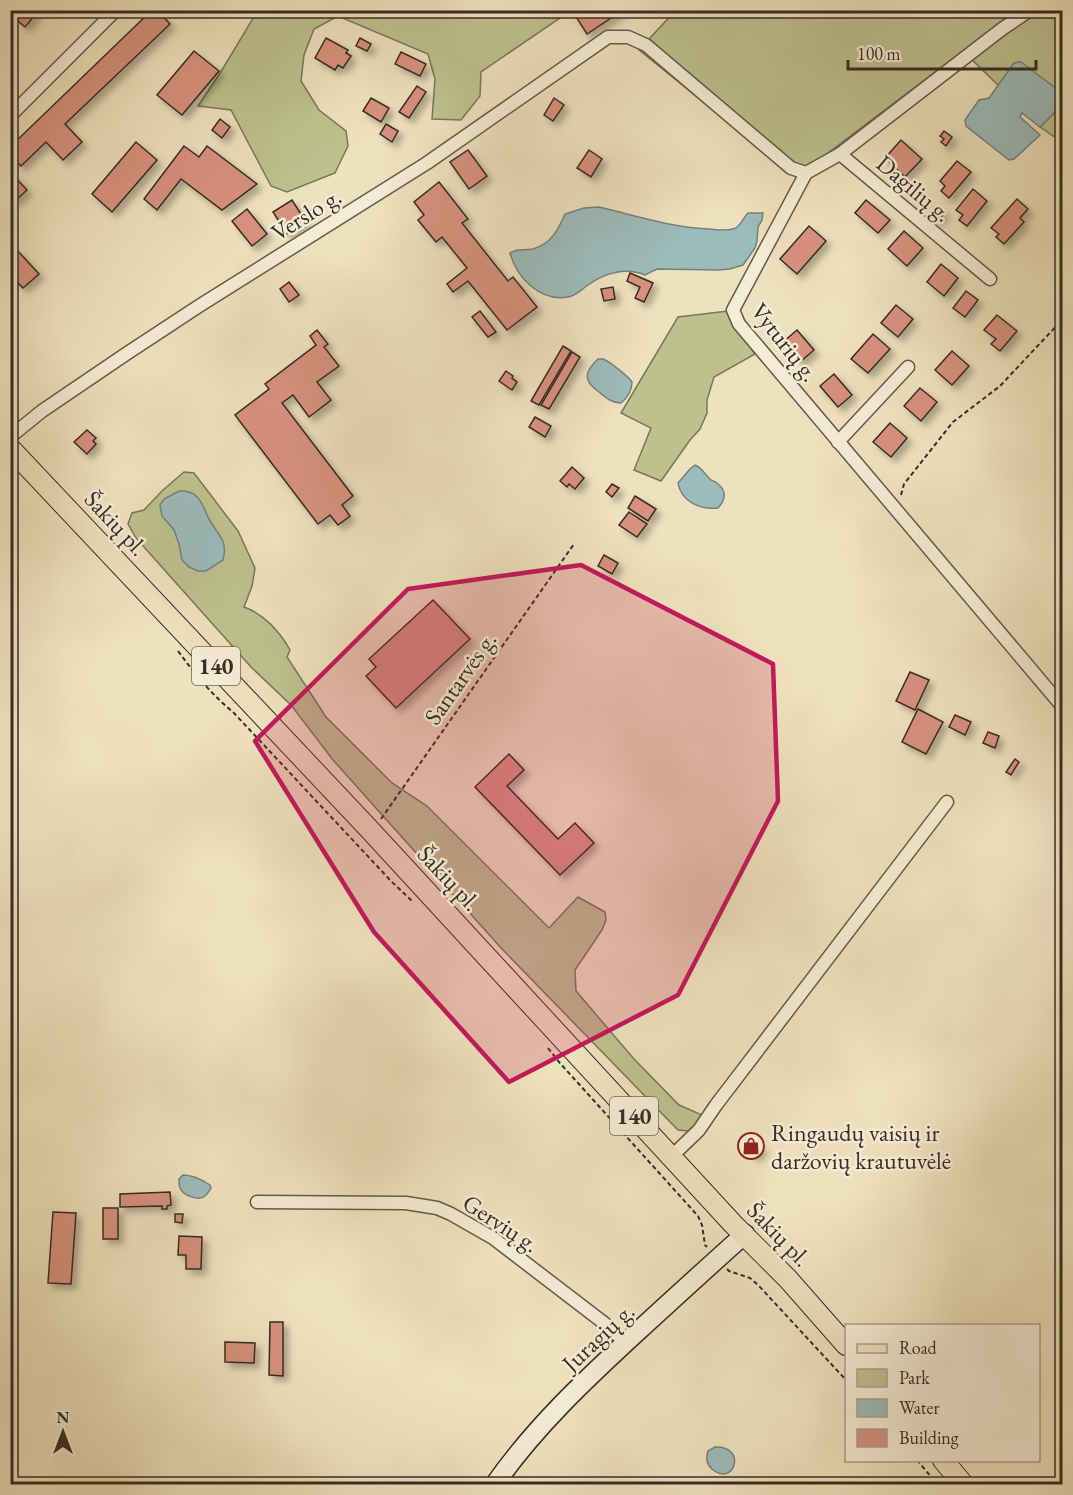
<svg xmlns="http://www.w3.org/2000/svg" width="1073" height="1495" font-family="'EB Garamond',serif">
<defs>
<filter id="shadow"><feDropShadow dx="5" dy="5" stdDeviation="3" flood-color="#0004"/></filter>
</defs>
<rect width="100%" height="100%" fill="#eee1bd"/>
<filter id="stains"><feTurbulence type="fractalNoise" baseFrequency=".00333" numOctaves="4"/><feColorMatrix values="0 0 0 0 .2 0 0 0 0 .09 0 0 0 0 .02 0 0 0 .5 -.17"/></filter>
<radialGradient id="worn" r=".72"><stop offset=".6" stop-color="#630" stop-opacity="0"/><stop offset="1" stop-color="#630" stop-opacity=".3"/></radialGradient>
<g fill="#bdc18e" stroke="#7a7659" stroke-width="1.5">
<path d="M258,10H570V11L481,72L480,96L461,120L432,119L435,79L428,54L338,16L314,29L304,55L301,81L319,110L346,131L348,146L335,173L287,192L271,186L231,110L198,106L222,70Z"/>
<path d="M675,11H1062V93L1020,62L1014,63L999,86L963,51L796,177L639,50Z"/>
<path d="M1062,105V142L1040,127Z"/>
<path d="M728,311L755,354L714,377L707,400V413L700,429L690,440L661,481L634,470L651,428L621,413L678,317Z"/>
<path d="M184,472L194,473L238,531L255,568L252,586L244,607C264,614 280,632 290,650L287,657L326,717L392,783L427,806L549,928L578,897L605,912L606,920L602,930L575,970L576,991L634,1059L679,1105L702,1115L696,1124L688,1131L678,1130L502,949L333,760L291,705L251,667L136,538L128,524L132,513L144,510L162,491Z"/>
</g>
<g fill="#9cbbba" stroke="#74817e" stroke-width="1.5">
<path d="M1021,62L1062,93V105L1040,127L1022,113L1020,117L1040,135L1014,159L1009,160L966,126L965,120L979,100L989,98L1014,63Z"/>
<path d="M599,207C637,216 669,227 709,229C716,230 725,231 733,229C740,228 743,218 748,213H763L762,220L758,227L757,241L755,248L743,265L730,269L719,270L657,269L645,275C626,267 604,273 588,285C582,289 576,296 568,297C540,302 517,278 510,253C518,248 524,251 533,249C551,244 558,230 565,214L584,208Z"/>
<path d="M598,359C600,359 602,359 603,359C609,361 629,377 632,382C632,391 628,397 621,403C612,403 606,398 599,392C583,381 584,372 598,359Z"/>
<path d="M695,465C702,468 704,473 709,478C714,483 712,479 717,483C727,491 726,499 718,508C701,510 681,502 678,483L690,469Z"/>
<path d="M179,491C201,490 202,506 210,521C219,536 228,541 223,560L206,571H198L189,567L182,560L179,544L174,530L162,516L160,505L164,499Z"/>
<path d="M183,1175C193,1175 201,1179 210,1185L211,1188C209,1191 208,1194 205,1196C199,1201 183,1196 180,1188C179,1186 179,1182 179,1179Z"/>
<path d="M715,1447C748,1446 734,1488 712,1469C706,1463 706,1459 708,1451Z"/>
</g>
<g fill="#d7917e" stroke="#382b24" stroke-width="1.5" filter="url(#shadow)">
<path d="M10,10H39L25,27L10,14Z"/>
<path d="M152,10H157L170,24L65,124L82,142L63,160L46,142L21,166L10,155V147Z"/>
<path d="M576,10H623L587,34L573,12Z"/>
<path d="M326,38L348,50L346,53L351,56L343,68L338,65L335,70L315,58Z"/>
<path d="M360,38L371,44L367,51L356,46Z"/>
<path d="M194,51L219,71L182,115L157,95Z"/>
<path d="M401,52L426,64L420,76L395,64Z"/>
<path d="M417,86L426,92L409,118L399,112Z"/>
<path d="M371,98L389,108L381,122L363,111Z"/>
<path d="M554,98L564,105L553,121L544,115Z"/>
<path d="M220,119L230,127L222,138L212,130Z"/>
<path d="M386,124L398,131L392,142L380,134Z"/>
<path d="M944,131L952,137L946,146L941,142L944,139L940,136Z"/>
<path d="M901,140L922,159L905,177L885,158Z"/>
<path d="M136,142L157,160L112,212L92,194Z"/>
<path d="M184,146L199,157L207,146L257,184L222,210L181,179L157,210L144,199Z"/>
<path d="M468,150L487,176L469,189L450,162Z"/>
<path d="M589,150L602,159L591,177L577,168Z"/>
<path d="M957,161L971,172L949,198L941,191L945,186L940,181Z"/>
<path d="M11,173L27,190L14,202L10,198Z"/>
<path d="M439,182L468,219L462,223L508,281L513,277L537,307L507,330L468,281L453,292L447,284L467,268L442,237L436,242L418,220L424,215L414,202Z"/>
<path d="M973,189L987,201L967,226L959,220L963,215L956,210Z"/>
<path d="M1017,199L1028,209L1020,218L1024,222L1004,244L996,237L999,234L991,228Z"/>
<path d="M292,200L306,222L287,234L273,212Z"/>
<path d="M866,200L890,220L878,233L855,213Z"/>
<path d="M247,209L267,234L252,246L232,221Z"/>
<path d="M940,209L945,213L937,221L932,217Z"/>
<path d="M809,226L826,241L797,274L780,259Z"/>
<path d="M904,231L923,248L907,266L888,249Z"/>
<path d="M17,250L39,274L23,288L10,275V256Z"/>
<path d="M941,264L958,278L944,296L927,282Z"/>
<path d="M630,273L653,283L644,302L635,298L640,287L627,281Z"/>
<path d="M289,282L299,295L289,302L280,289Z"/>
<path d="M613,287L615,299L604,301L601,289Z"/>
<path d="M966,291L978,300L965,317L953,308Z"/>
<path d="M896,305L913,319L898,337L881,323Z"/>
<path d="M480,311L496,332L488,337L472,317Z"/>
<path d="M997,315L1017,331L1000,351L991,344L996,339L984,330Z"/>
<path d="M317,330L328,344L324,347L339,366L317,382L331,400L309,417L293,395L282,403L353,496L342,505L350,516L338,525L330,515L318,524L235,415L269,389L265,384L316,345L310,336Z"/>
<path d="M797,330L814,350L800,362L783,342Z"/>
<path d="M873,334L890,349L868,373L851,359Z"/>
<path d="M563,346L571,351L539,405L531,401Z"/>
<path d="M952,351L969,366L952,385L935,370Z"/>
<path d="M572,352L580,357L549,409L541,405Z"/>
<path d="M506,371L513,376L512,378L517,382L512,390L499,381Z"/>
<path d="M834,374L852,395L838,407L820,386Z"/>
<path d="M920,388L937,402L921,421L904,406Z"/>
<path d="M535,417L551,426L545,437L529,427Z"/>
<path d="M890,423L907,438L891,457L873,442Z"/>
<path d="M87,430L96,438L93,441L96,444L87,454L74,442Z"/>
<path d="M572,467L584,478L575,489L569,484L567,487L560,481Z"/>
<path d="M612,484L619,488L612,497L606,492Z"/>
<path d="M635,496L656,509L648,521L628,508Z"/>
<path d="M629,512L647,524L637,537L619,525Z"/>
<path d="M604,555L618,563L612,574L598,566Z"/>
<path d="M433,600L470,639L396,708L366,676L376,667L369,659Z"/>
<path d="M910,672L929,680L915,710L896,701Z"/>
<path d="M918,709L943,722L926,754L902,742Z"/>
<path d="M955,715L971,722L965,735L949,727Z"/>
<path d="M988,732L999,736L995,748L983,743Z"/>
<path d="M509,754L524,770L507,786L558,839L575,823L594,843L560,875L475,787Z"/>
<path d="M1015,759L1019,762L1011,775L1006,772Z"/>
<path d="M747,1134L763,1149L755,1157L740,1143Z"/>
<path d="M170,1192L171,1205L167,1206V1209H162V1206L120,1207V1194Z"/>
<rect x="103" y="1208" width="15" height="31"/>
<path d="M53,1212L76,1213L71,1284L48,1283Z"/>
<path d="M175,1214H183L182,1223L175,1222Z"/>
<path d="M179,1236L202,1237L201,1269H186V1255H178Z"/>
<path d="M270,1322H283V1376L269,1375Z"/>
<path d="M225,1342L255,1343L254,1363L225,1362Z"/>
</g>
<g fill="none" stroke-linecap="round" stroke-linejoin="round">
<defs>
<g id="street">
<path d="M10,116L116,10"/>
<path d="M840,154L1002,29L1030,10"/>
<path d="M806,173L733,310L739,324L1062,706"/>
<path d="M806,173L840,154L990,279"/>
<path d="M10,437L42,411L126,354L199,306L427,163L608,37H628L646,45L791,168L806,173"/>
<path d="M838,442L908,367"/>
<path d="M671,1157L699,1130L716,1105L947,802"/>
<path d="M257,1202L406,1203L437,1208L451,1214L493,1238L604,1323L626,1343"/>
</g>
<path id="secondary" d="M495,1484C534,1428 585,1380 636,1333C672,1300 708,1267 745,1234"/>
<g id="primary">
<path d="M10,448L370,830L733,1224L788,1279L846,1345"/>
<path d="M943,1460L963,1484"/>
</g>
</defs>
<use href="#street" stroke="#66584a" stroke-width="15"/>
<use href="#secondary" stroke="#382b24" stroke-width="21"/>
<use href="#primary" stroke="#382b24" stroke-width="22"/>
<g stroke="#382b24" stroke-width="2" stroke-dasharray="4.5 3" stroke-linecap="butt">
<path d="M901,495L904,484L953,422L1000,386L1062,320"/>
<path d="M178,651C195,674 211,694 233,712L391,881L412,901"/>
<path d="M381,819L574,544"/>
<path d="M548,1048L559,1062L698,1216L702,1225L705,1245L707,1247"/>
<path d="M727,1269L729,1271L750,1278L759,1286L846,1380"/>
<path d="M917,1460L937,1484"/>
</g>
<use href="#street" stroke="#f4ecd4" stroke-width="12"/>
<use href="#secondary" stroke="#f4ecd4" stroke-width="18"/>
<use href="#primary" stroke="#eee1bd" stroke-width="20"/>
</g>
<path fill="#c2185b" fill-opacity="0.2" stroke="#c2185b" stroke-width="4.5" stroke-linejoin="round" d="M581,565L773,664L778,801L678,995L509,1082L374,932L255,741L408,589Z"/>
<defs>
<symbol id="shop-ring" viewBox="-11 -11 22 22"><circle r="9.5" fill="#f4ecd4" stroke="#8f2418" stroke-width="1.5"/><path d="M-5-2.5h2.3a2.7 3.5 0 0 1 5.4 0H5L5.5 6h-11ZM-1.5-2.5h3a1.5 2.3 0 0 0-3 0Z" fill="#8f2418"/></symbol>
</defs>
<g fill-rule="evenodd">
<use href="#shop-ring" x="736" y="1131" width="30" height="30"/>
</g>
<g text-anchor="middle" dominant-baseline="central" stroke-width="5" stroke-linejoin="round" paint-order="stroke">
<g fill="#f4ecd4" stroke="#706559" stroke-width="1.5">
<rect x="192" y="647" width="48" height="38" rx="4.5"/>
<rect x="610" y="1097" width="48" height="38" rx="4.5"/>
</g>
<g font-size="22" font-weight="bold" fill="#382b24">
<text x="216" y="666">140</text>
<text x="634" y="1116">140</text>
</g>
<g font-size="24" fill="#382b24" stroke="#f4ecd4">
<text transform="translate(914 188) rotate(40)">Dagilių g.</text>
<text transform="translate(306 214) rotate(-32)">Verslo g.</text>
<text transform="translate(785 342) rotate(52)">Vyturių g.</text>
<text transform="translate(116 523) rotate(47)">Šakių pl.</text>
<text transform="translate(460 678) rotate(-55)">Santarvės g.</text>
<text transform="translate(449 878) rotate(47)">Šakių pl.</text>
<text transform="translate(501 1223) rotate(33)">Gervių g.</text>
<text transform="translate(779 1234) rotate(46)">Šakių pl.</text>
<text transform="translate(598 1337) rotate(-43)">Juragių g.</text>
</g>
<g font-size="24" fill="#382b24" stroke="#f4ecd4" text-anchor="start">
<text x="771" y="1132">Ringaudų vaisių ir<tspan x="771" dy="28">daržovių krautuvėlė</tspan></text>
</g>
</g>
<rect width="1073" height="1495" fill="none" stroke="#eee1bd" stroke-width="36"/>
<rect x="12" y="12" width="1049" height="1471" fill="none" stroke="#382b24" stroke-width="3"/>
<rect x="18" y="18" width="1037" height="1459" fill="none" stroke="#382b24" stroke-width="1.5"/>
<rect x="845" y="1324" width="195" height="138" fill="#f4ecd4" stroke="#a99f8e" stroke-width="1.5"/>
<rect x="857" y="1344" width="30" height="9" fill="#eee1bd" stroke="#a99f8e" stroke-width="1.5"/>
<text x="899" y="1354" font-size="18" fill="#382b24">Road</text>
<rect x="857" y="1369" width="30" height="18" fill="#bdc18e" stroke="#a99f8e" stroke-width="1.5"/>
<text x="899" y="1384" font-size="18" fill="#382b24">Park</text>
<rect x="857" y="1399" width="30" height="18" fill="#9cbbba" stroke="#a99f8e" stroke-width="1.5"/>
<text x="899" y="1414" font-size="18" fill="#382b24">Water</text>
<rect x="857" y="1429" width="30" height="18" fill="#d7917e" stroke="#a99f8e" stroke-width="1.5"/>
<text x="899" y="1444" font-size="18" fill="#382b24">Building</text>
<g transform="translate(63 1432)" stroke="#f4ecd4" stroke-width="4.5" paint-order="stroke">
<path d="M0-4.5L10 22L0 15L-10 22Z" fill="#382b24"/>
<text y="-9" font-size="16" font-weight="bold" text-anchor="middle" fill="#382b24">N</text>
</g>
<path d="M848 60v9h188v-9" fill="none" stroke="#382b24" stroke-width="3"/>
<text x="857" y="60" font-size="18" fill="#382b24" stroke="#f4ecd4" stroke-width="4.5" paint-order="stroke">100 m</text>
<rect width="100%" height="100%" filter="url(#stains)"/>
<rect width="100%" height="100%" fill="url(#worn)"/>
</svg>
